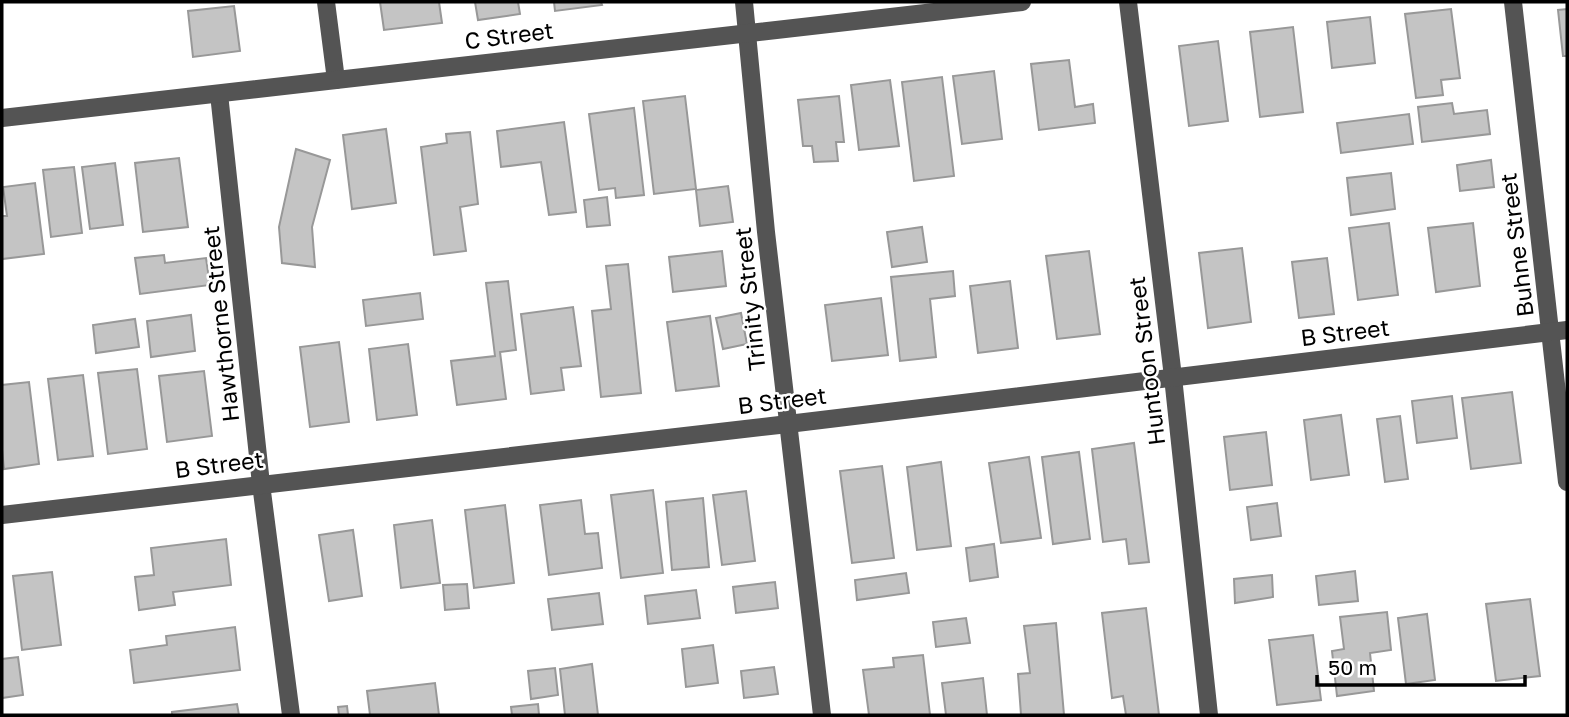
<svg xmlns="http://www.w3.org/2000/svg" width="1569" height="717" font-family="'Golos Text',sans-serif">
<rect width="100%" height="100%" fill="#fff"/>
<g fill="#c4c4c4" stroke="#989898" stroke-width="2">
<path d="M380,2H439L442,23L384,30Z"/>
<path d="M475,2H518L520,14L478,20Z"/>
<path d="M554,2H601L602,5L555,11Z"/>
<path d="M234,6L240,51L193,57L188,11Z"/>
<path d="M1451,9L1460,78L1441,80L1443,95L1416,98L1405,14Z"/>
<path d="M1567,9V56H1563L1558,10Z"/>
<path d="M1370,17L1375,63L1332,68L1327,22Z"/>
<path d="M1293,27L1303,112L1260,117L1250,32Z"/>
<path d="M1218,41L1228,121L1189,126L1179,46Z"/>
<path d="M1069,60L1075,107L1093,104L1095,123L1039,130L1031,64Z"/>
<path d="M994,71L1002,139L962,144L953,76Z"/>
<path d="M942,77L954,176L914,181L902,82Z"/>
<path d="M890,80L899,146L859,150L851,85Z"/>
<path d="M685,96L696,189L654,194L643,101Z"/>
<path d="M839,96L844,142H836L838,161L814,162L812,146H803L798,100Z"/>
<path d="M1452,103L1454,114L1487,110L1490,134L1422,142L1418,107Z"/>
<path d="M634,108L644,195L616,198L615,188L599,190L589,114Z"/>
<path d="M1409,114L1413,144L1341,153L1337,123Z"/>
<path d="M564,122L576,212L549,215L541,162L501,167L497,131Z"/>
<path d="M386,129L396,203L352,209L343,135Z"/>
<path d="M470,132L478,204L460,207L466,251L434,255L421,147L447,143L446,134Z"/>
<path d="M296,149L330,160L312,227L315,267L282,263L279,227Z"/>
<path d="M179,158L188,227L143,232L135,163Z"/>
<path d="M1491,160L1494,187L1460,191L1457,165Z"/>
<path d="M115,163L123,225L90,229L82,167Z"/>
<path d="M74,167L82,233L51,237L43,170Z"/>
<path d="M1391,173L1395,209L1351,215L1347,178Z"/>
<path d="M35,183L44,254L2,259V216H7L3,187Z"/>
<path d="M728,186L733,222L700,226L696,190Z"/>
<path d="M607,197L610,225L587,227L584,200Z"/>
<path d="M1389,223L1398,295L1358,300L1349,228Z"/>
<path d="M1473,223L1480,286L1436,292L1428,228Z"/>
<path d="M922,227L927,262L892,267L887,232Z"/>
<path d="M1242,248L1251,322L1208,328L1199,253Z"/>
<path d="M722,251L726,286L673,292L669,257Z"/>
<path d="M1089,251L1100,334L1057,339L1046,256Z"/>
<path d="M164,255L165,263L206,258L210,285L140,294L135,258Z"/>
<path d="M1327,258L1334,314L1299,318L1292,262Z"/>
<path d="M628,264L641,393L601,397L592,311L611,309L606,266Z"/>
<path d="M953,271L955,296L930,299L936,357L900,361L891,277Z"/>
<path d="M508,281L516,350L500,352L506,399L457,405L451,361L495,356L486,283Z"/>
<path d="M1010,281L1018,348L978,353L970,286Z"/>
<path d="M420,293L423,319L366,326L363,300Z"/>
<path d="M881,298L888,355L832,361L825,305Z"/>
<path d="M573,307L581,366L561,368L564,390L531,394L521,314Z"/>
<path d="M741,313L747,344L723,349L716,318Z"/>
<path d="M191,315L195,351L151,357L147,321Z"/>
<path d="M710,316L719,386L676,391L667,322Z"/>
<path d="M135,319L139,347L96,353L93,325Z"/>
<path d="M339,342L349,422L310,427L300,347Z"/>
<path d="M408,344L417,415L377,420L369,349Z"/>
<path d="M137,369L147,449L108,454L98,373Z"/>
<path d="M204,371L212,436L167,442L159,376Z"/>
<path d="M83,375L93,456L58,460L48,379Z"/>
<path d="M29,382L39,464L4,469L2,450V385Z"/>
<path d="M1512,392L1521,463L1471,469L1462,398Z"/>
<path d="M1452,396L1457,438L1417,443L1412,401Z"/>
<path d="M1341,415L1349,475L1311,480L1304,420Z"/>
<path d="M1400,416L1408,479L1385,482L1377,419Z"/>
<path d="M1266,432L1272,485L1230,490L1224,437Z"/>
<path d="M1134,443L1149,562L1129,564L1126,539L1103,542L1092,449Z"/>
<path d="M1079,452L1090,539L1053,544L1042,457Z"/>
<path d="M1029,457L1041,538L1001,543L989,463Z"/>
<path d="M941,462L951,546L917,550L907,467Z"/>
<path d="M882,466L894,558L852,563L840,471Z"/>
<path d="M653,490L663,573L621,578L611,495Z"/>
<path d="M746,491L755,561L722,565L713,495Z"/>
<path d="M703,498L709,567L672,570L666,502Z"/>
<path d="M581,500L585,534L598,533L602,568L549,575L540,505Z"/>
<path d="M1277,503L1281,536L1251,540L1247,507Z"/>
<path d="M505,505L514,583L474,588L465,510Z"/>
<path d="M432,520L440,583L401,588L394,525Z"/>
<path d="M353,530L362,596L329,601L319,535Z"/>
<path d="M226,539L231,585L173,592L175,605L139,610L135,577L154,575L151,548Z"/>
<path d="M994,544L998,577L970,581L966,548Z"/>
<path d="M1355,571L1358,601L1319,605L1316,576Z"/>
<path d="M52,572L61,645L22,650L13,576Z"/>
<path d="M906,573L909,593L857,600L855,580Z"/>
<path d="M1272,575L1273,597L1235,603L1234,579Z"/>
<path d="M775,582L778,608L736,613L733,587Z"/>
<path d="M467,584L469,608L445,610L443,585Z"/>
<path d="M696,590L700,618L648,624L645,596Z"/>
<path d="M599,593L603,624L552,630L548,599Z"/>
<path d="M1530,599L1540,676L1496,681L1486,604Z"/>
<path d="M1146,608L1159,715H1126L1123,696L1112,698L1102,613Z"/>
<path d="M1387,612L1391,650L1370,653L1374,691L1337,696L1332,651L1344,649L1340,617Z"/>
<path d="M1427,614L1435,680L1406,684L1398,618Z"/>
<path d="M966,618L970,643L936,647L933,622Z"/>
<path d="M1056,623L1064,715H1021L1018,674L1030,673L1024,626Z"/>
<path d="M235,627L240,670L134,683L130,650L167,645L166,636Z"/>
<path d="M1313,635L1321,700L1277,705L1269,640Z"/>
<path d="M713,645L718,683L686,687L682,649Z"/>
<path d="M923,655L930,715H869L863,670L894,667L893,658Z"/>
<path d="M18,657L23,695L2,698V659Z"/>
<path d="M592,664L598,715H565L560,669Z"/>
<path d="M774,667L778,694L744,698L741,671Z"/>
<path d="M555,668L558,695L531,699L528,671Z"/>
<path d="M983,678L987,715H946L942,683Z"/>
<path d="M435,683L439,715H370L367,691Z"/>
<path d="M237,704L239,715H172V712Z"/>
<path d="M538,704L539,715H512L511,707Z"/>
<path d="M347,706L348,715H339L338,707Z"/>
</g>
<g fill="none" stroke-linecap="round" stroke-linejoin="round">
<g stroke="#545454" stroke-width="18">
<path d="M326,2L336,80"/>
<path d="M744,2L766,232L822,715"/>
<path d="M1128,2L1173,377L1209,715"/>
<path d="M1513,2L1567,482"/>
<path d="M219,94L261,484L291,715"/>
<path d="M2,118L1022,2"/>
<path d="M2,515L788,424L1567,330"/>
</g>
</g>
<g text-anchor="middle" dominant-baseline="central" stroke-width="5" stroke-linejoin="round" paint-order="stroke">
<g font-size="23" fill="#000" stroke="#fff">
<text transform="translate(509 35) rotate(-7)">C Street</text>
<text transform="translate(1516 245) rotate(-97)">Buhne Street</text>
<text transform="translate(749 299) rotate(-96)">Trinity Street</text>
<text transform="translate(220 324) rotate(-96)">Hawthorne Street</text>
<text transform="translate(1345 332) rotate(-7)">B Street</text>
<text transform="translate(1146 361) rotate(-97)">Huntoon Street</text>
<text transform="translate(782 400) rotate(-7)">B Street</text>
<text transform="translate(219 464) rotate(-7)">B Street</text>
</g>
</g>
<rect width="1569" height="717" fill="none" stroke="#000000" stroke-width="7"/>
<path d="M1317 675v10h208v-10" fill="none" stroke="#000000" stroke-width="3.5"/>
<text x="1328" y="675" font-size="21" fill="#000000" stroke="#ffffff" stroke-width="5" paint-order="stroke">50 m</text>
</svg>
